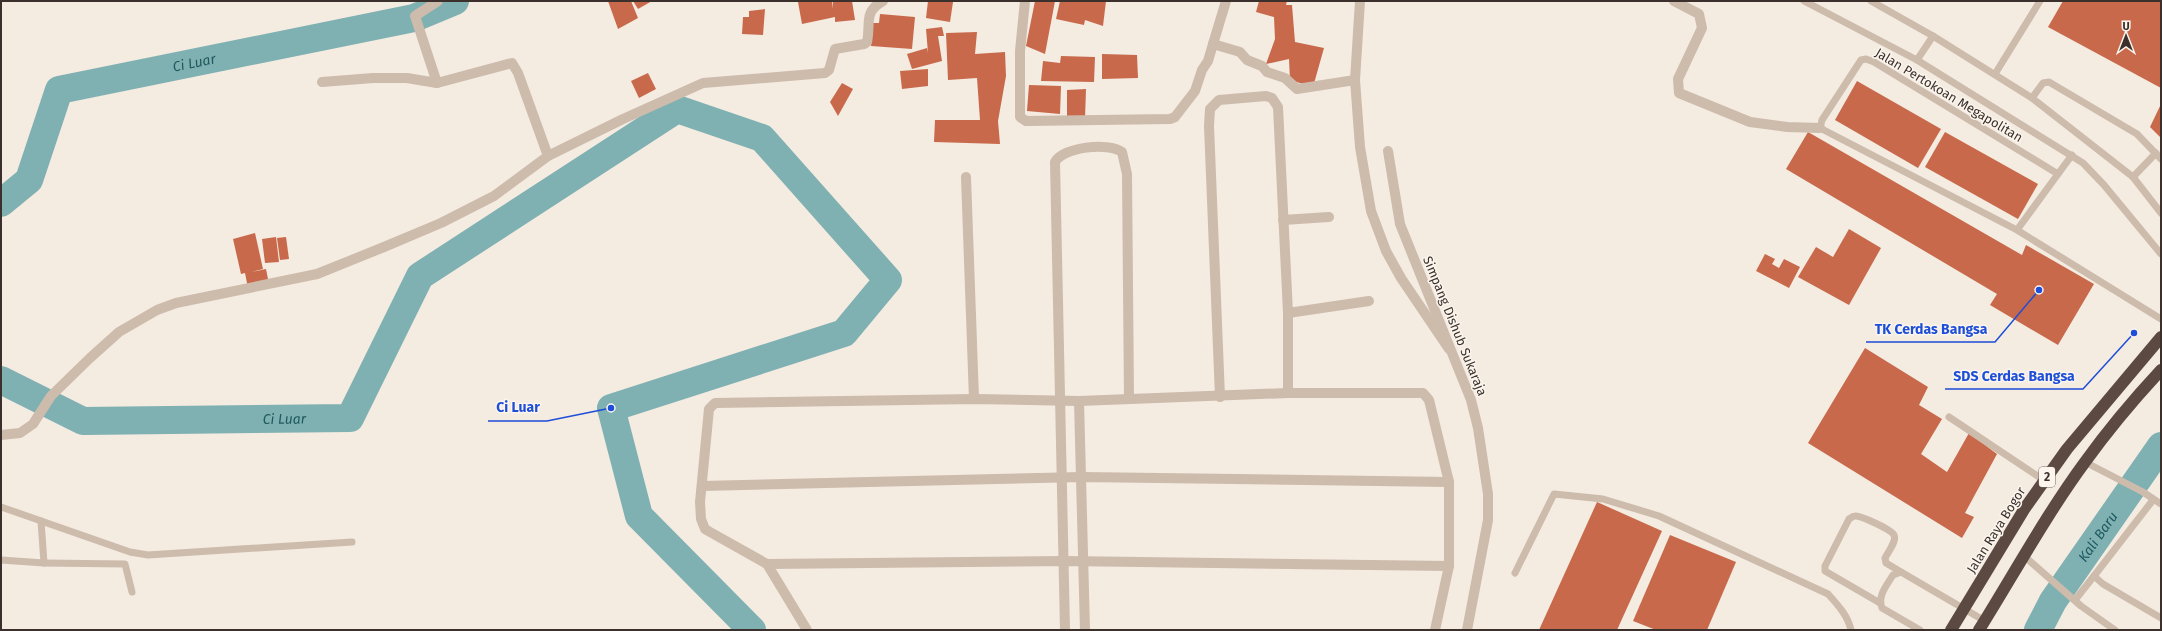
<svg xmlns="http://www.w3.org/2000/svg" width="2162" height="631" font-family="'Fira Sans',sans-serif">
<rect width="100%" height="100%" fill="#f4ebe1"/>
<g fill="none" stroke-linecap="round" stroke-linejoin="round">
<g stroke="#7fb0b2" stroke-width="28">
<path id="s1" d="M1,203L29,180L59,90L414,18L455,1"/>
<path id="s2" d="M1,380L83,421L350,418L420,276L677,109L762,138L888,280L844,333L611,408L639,516L752,630"/>
<path id="s3" d="M2038,630L2053,601L2161,446"/>
</g>
</g>
<g fill="#c8694b">
<path d="M608,1H631L638,18L618,29Z"/>
<path d="M633,1H652L638,9Z"/>
<path d="M802,1H832L833,9V1H852L855,20L835,22V17L802,24L798,2Z"/>
<path d="M928,1L953,2L950,22L926,18Z"/>
<path d="M1035,1H1055L1045,54L1026,46Z"/>
<path d="M1060,1H1106L1103,26L1085,20L1084,25L1056,19Z"/>
<path d="M1259,1H1272L1274,15L1272,1H1287L1286,5H1292L1295,42L1324,48L1313,87L1290,80L1289,59L1266,64L1275,39L1274,17L1256,12Z"/>
<path d="M2063,1H2161V88L2048,27Z"/>
<path d="M765,9L763,35L742,34L743,17H749V11Z"/>
<path d="M880,14L915,17L912,49L871,46L873,23H879Z"/>
<path d="M942,27L944,36H938L942,61L912,69L907,54L927,48L928,53L926,29Z"/>
<path d="M977,32L975,54L1005,52L1006,76L998,121L1000,144L934,142L935,120H980L977,78L948,80L946,33Z"/>
<path d="M1102,54L1137,55L1138,78L1102,79Z"/>
<path d="M1061,56L1095,57L1094,82L1041,81L1043,61L1060,63Z"/>
<path d="M928,69V86L902,89L900,71Z"/>
<path d="M648,73L656,89L639,98L631,81Z"/>
<path d="M1857,81L1941,129L1918,168L1835,120Z"/>
<path d="M842,83L853,89L838,116L830,102Z"/>
<path d="M1029,85L1061,86L1060,114L1027,111Z"/>
<path d="M1086,89L1085,119H1067V90Z"/>
<path d="M2161,104V138L2150,127Z"/>
<path d="M1808,132L2022,255L2026,245L2094,284L2058,345L1990,305L1997,294L1786,169Z"/>
<path d="M1945,132L2038,184L2018,219L1925,167Z"/>
<path d="M1849,229L1881,248L1849,305L1798,277L1816,247L1833,257Z"/>
<path d="M255,233L263,269L251,272L266,269L269,284L248,288L245,273L241,274L233,239Z"/>
<path d="M276,237L279,262L265,263L262,239Z"/>
<path d="M286,237L289,259L280,260L277,238Z"/>
<path d="M1765,254L1775,259L1772,264L1779,268L1784,259L1800,267L1789,288L1756,271Z"/>
<path d="M1865,348L1928,387L1919,405L1942,419L1921,454L1947,472L1969,433L1997,454L1965,513L1974,517L1962,538L1808,443Z"/>
<path d="M1597,502L1662,531L1617,630H1539Z"/>
<path d="M1670,535L1736,562L1707,630H1656L1633,621Z"/>
</g>
<g fill="none" stroke-linecap="round" stroke-linejoin="round">
<g stroke="#cdbbac" stroke-width="7">
<path d="M1804,1L1917,60L2083,163L2104,185L2161,254"/>
<path d="M1871,1L1933,36L2032,98L2133,177L2161,213"/>
<path d="M1917,60L1933,36"/>
<path d="M1995,74L2040,1"/>
<path d="M2032,98L2043,83L2049,82L2137,134L2161,159"/>
<path d="M2058,174L2072,155"/>
<path d="M2133,177L2156,153"/>
<path d="M2017,230L2058,174L1874,62L1866,59L1861,60L1822,120L1820,128L2017,230L2161,319"/>
<path d="M1949,417L2045,481"/>
<path d="M2085,462L2143,492L2161,504"/>
<path d="M2153,500L2094,576L2103,584L2161,618"/>
<path d="M1,507L130,552L148,555L352,542"/>
<path d="M2024,556L2081,606L2115,630"/>
<path d="M1,560L44,563L41,521"/>
<path d="M44,563L125,564L132,592"/>
<path d="M1515,573L1554,494L1603,499L1659,516L1828,594C1838,605 1848,616 1851,630"/>
<path d="M2075,600L2094,576"/>
<path d="M1880,603L1825,571V566L1849,519C1851,518 1853,516 1855,516C1860,515 1892,530 1894,535C1897,541 1888,552 1885,558L1886,563L1901,572"/>
<path d="M1920,630L1882,608C1877,596 1887,585 1893,575L1901,572L1985,621"/>
</g>
<g stroke="#cdbbac" stroke-width="10">
<path d="M438,1L415,16L437,83L512,63L518,73L548,156"/>
<path d="M1025,1L1020,51V117L1026,121L1170,119L1175,117L1195,91L1202,70L1208,61L1213,44L1240,52L1247,60L1262,66L1267,72L1285,78L1297,89L1355,80"/>
<path d="M1360,1L1355,80L1360,147L1371,211L1386,251L1401,278L1449,349"/>
<path d="M1674,1L1699,14L1702,28L1678,79L1679,93L1750,122L1787,127L1820,128"/>
<path d="M1213,44L1226,1"/>
<path d="M322,82L373,78H407L437,83"/>
<path d="M1388,151L1400,224L1471,400L1478,428L1488,494V520L1467,630"/>
<path d="M966,177L974,399"/>
<path d="M1283,220L1329,217"/>
<path d="M1288,313L1369,301"/>
<path d="M1220,397L1209,126L1210,109L1219,100L1266,96L1272,98L1278,107L1288,313V393"/>
<path d="M1079,401L1085,630"/>
<path d="M1,435L20,433L33,424L51,396L90,358L119,332L157,310L176,303L317,274L384,247L441,223L494,196L548,156L623,119L703,83L825,73L829,70L835,49L864,44L867,42C871,23 863,12 883,1"/>
<path d="M702,486L1082,477L1449,482"/>
<path d="M767,564L1064,561L1449,566"/>
<path d="M807,630L767,564L710,532L705,529L701,519L700,502L709,409L715,403L974,399L1079,401L1288,393H1423L1429,400L1449,482V566L1435,630"/>
<path d="M1065,630L1055,162C1063,147 1108,142 1122,152L1127,174L1129,398"/>
</g>
<g stroke="#5c4a42" stroke-width="12">
<path d="M1951,630L2025,508L2067,449L2161,337"/>
<path d="M1979,630C2014,574 2046,515 2085,462C2108,430 2134,399 2161,370"/>
</g>
</g>
<g text-anchor="middle" dominant-baseline="central" stroke-width="3" stroke-linejoin="round" paint-order="stroke">
<rect fill="#fbf5ee" stroke="#756b66" stroke-width="1" x="2039" y="467" width="16" height="20" rx="3"/>
<g font-size="12" font-weight="bold" fill="#3b302b">
<text x="2047" y="477">2</text>
</g>
<g font-size="13" fill="#3b302b" stroke="#fbf5ee">
<text transform="translate(1949 95) rotate(31)">Jalan Pertokoan Megapolitan</text>
<text transform="translate(1455 326) rotate(68)">Simpang Dishub Sukaraja</text>
<text transform="translate(1996 530) rotate(-58)">Jalan Raya Bogor</text>
</g>
<g font-size="14" font-style="italic" fill="#1f5a5e" stroke="#fbf5ee">
<text stroke="none"><textPath href="#s1" startOffset="269">Ci Luar</textPath></text>
<text stroke="none"><textPath href="#s2" startOffset="293">Ci Luar</textPath></text>
<text stroke="none"><textPath href="#s3" startOffset="111">Kali Baru</textPath></text>
</g>
</g>
<path fill="none" stroke="#1d4ed8" stroke-width="1.5" d="M2039 290L1995 342H1866M2134 333L2083 389H1945M611 408L547 421H488"/>
<g fill="#1d4ed8" stroke="#fbf5ee" stroke-width="1.5">
<circle cx="2039" cy="290" r="4"/>
<circle cx="2134" cy="333" r="4"/>
<circle cx="611" cy="408" r="4"/>
</g>
<g font-size="14" text-anchor="middle" font-weight="bold" fill="#1d4ed8" stroke="#fbf5ee" stroke-width="3" stroke-linejoin="round" paint-order="stroke">
<text x="1931" y="334">TK Cerdas Bangsa</text>
<text x="2014" y="381">SDS Cerdas Bangsa</text>
<text x="518" y="412">Ci Luar</text>
</g>
<rect width="2162" height="631" fill="none" stroke="#3b302b" stroke-width="4"/>
<g transform="translate(2126 36)" stroke="#fbf5ee" stroke-width="3" paint-order="stroke">
<path d="M0-3L7 15L0 10L-7 15Z" fill="#3b302b"/>
<text y="-6" font-size="11" font-weight="bold" text-anchor="middle" fill="#3b302b">U</text>
</g>
</svg>
